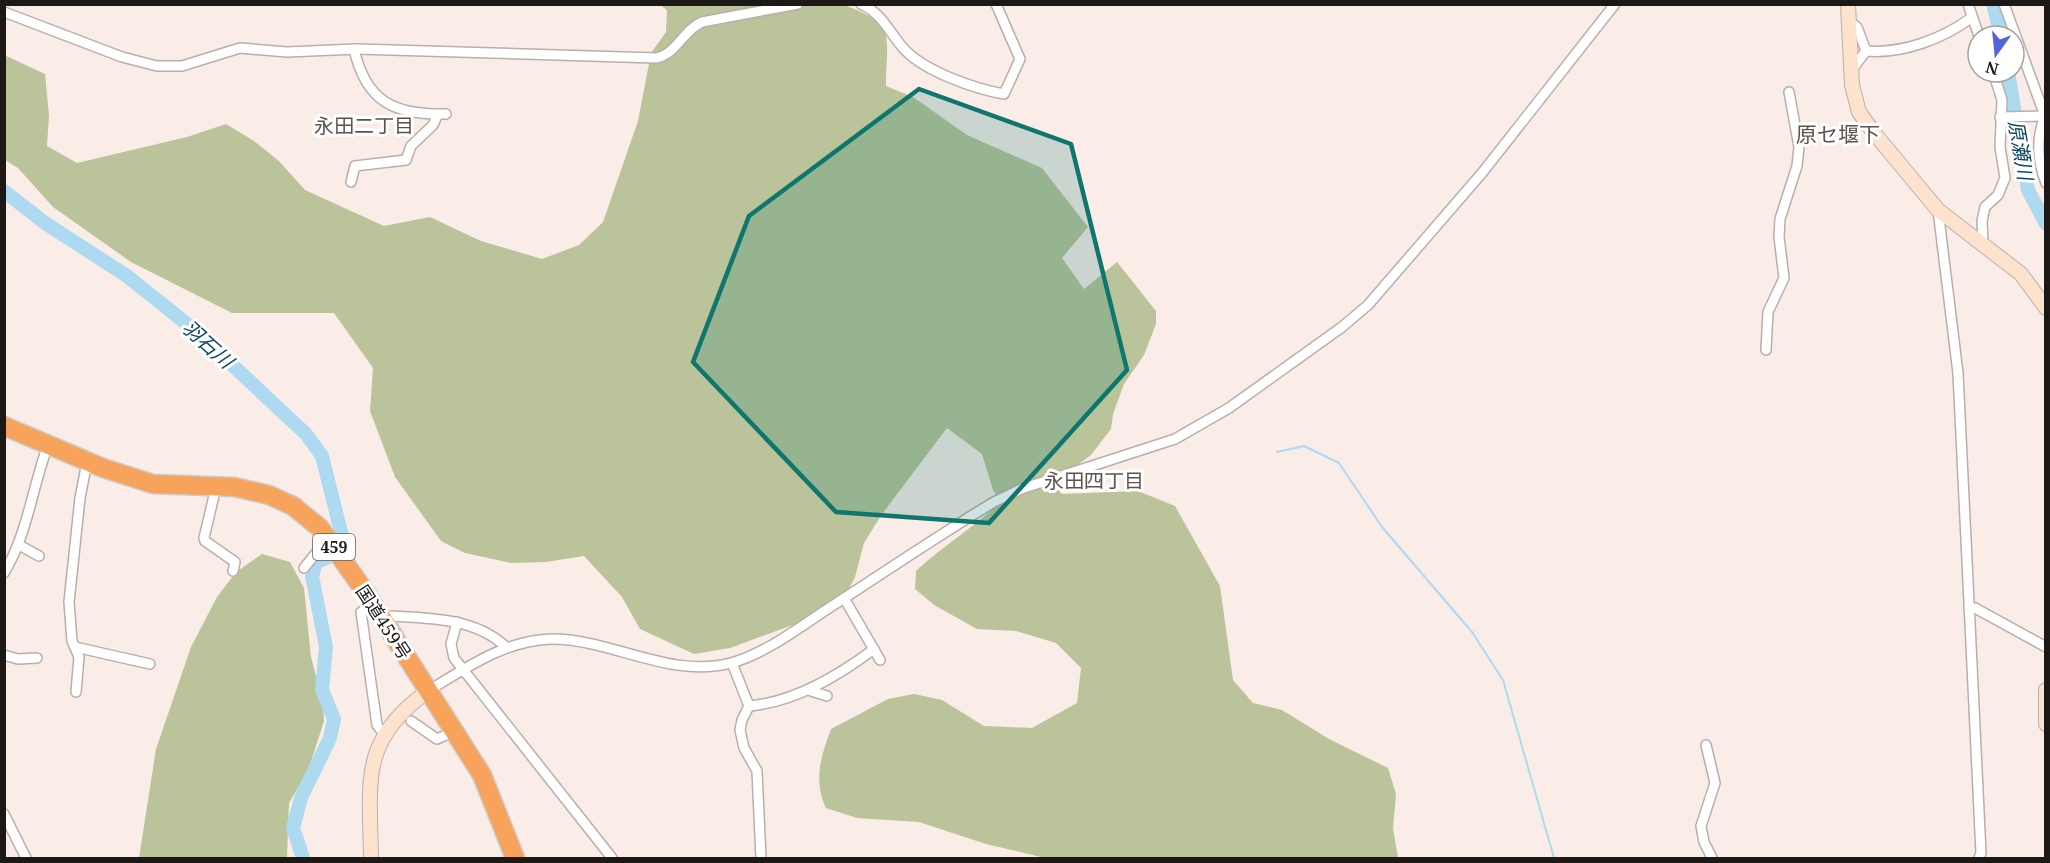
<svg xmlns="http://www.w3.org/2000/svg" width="2050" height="863" font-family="'Noto Serif','Noto Sans JP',serif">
<rect width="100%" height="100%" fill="#faede8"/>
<g fill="#bac39a">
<path d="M660,5H844C898,25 886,34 886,86L913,97L967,135L1042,168L1088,227L1062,258L1084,289L1117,262L1156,311V324L1144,355L1124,384L1113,414L1111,429L1091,455L1057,480L1061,494L1138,491L1175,506L1220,586L1233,680L1253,703L1282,710L1329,739L1388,768L1396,794L1393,828L1398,858H1045L986,844L919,822L857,818L826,808C813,780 821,756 831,729L888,699L914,694L942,700L984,726L1032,728L1077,703L1081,668L1056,643L1016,631L977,629L934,605L915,589L916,571C943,546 974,527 1001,502L993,490L982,454L947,428L882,514L864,543L855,577L844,598L801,622L730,648L694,654L640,629L622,597L584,556L546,562L511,563L465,553L441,541L395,477L370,411L373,368L334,313H232L131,262L53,207L18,168L5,160L4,55L45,74L49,116L47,146L77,163L187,137L226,124L254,141L279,161L305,190L384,226L430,217L481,241L542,259L579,245L603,222L638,121L651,53L666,32L667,10Z"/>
<path d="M262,554L290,562L304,588L311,657L323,703L324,721L308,771L289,803L287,858H139L156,749L191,647L217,597L236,572Z"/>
</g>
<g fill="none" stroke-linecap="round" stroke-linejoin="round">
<path stroke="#add9f1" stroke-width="2" d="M1277,452L1304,446L1339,463L1382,527L1472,632L1503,680L1554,858"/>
<g stroke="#add9f1" stroke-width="14">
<path d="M1993,4L2001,36"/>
<path d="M2008,72L2028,190L2046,224"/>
<path d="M4,191L45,223L127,276L197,332L306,434L322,456L345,548"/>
<path d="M303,858L293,828L301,798L330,738L334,719L322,690L326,647L312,576L316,562L329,557"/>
</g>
<defs>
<g id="street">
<path d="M861,4C884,14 890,35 906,51C927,72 975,89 1004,94L1020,59L996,4"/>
<path d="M1968,4L1979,36"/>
<path d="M2004,4L2045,116C2036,138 2037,160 2046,183"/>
<path d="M4,12L122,57L157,66H182L240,48L287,52L357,49L656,58C677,54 683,30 702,22L798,4"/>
<path d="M1849,21L1857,27L1866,51L1851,71"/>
<path d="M354,49C366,102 394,115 446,114"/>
<path d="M1866,51C1903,54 1942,39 1971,18"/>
<path d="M2000,117L2046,116"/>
<path d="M351,182L355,166L406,160L411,146L433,125L438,114"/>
<path d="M1938,210L1958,373L1981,853L1979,858"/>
<path d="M1983,244L1982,221L1985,207L1998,195L2005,178L2000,147L2002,100L1993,72"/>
<path d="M1766,350L1768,312L1784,278L1779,237L1780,219L1797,166L1799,147L1789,92"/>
<path d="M216,487L204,538L205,541L235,562L233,571"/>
<path d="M19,545L39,556"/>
<path d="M304,568L328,538"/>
<path d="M4,573C28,533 32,488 48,445"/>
<path d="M844,598L880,660"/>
<path d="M373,603L361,612L377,725L384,734"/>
<path d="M1969,608H1975L2046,647"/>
<path d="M383,620L391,616C430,618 476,618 506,647"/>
<path d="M457,622L451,644L454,658L612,858"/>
<path d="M75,647L150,664"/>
<path d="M4,655L18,659L37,658"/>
<path d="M732,663L749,706L742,720L740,730L744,748L757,771L761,858"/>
<path d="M428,691C466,668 505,640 552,639C612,639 669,679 731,663C764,654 797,629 826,610C882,574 937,536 994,502L1021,489L1175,439L1229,408L1342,327L1368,305L1482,173L1615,4"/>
<path d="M811,691L827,696"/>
<path d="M76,692L79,657L72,641L69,602L80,498L87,462"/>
<path d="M749,706C795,702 838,676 874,649"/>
<path d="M411,721L437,739L455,731"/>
<path d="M1706,745L1715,783L1701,826L1704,842L1712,858"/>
<path d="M4,814L26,858"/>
</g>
<g id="secondary">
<path d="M1848,4L1852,85L1859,112L1874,133L1938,210L2021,274L2046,308"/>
<path d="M2046,690V724"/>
<path d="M371,858C370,782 359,740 428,691"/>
</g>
<path id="highway" d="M4,426L103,468L153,484L234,487L269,495L293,506L320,528L366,593L482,775L515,858"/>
</defs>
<use href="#street" stroke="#bbaeaa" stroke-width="12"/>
<use href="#secondary" stroke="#bbaeaa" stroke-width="16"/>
<use href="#highway" stroke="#cdcccc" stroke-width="21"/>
<use href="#street" stroke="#fff" stroke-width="9"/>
<use href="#secondary" stroke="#fde3ce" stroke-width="14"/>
<use href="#highway" stroke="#f7a35c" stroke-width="18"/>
</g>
<path fill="#0f766e" fill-opacity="0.2" stroke="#0f766e" stroke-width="4.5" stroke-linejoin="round" d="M919,89L1071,144L1127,370L989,523L836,512L693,362L749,216Z"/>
<g text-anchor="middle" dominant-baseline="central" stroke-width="6" stroke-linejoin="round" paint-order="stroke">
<rect fill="#fff" stroke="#605d5c" stroke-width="1.5" x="313" y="534" width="42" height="26" rx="4.5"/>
<g font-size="16" font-weight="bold" fill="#1c1816">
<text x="334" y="547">459</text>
</g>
<g font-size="18" fill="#1c1816" stroke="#fff">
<text transform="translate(384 622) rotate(57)">国道459号</text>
</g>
<g font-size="20" fill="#5d524e" stroke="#fff">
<text x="364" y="125">永田二丁目</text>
<text x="1094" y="480">永田四丁目</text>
</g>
<g font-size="20" font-style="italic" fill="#0d465f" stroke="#fff">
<text transform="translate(2021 150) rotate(80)">原瀬川</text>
<text transform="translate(208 344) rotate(42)">羽石川</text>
</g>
<g font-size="21" fill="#5d524e" stroke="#fff">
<text x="1838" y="134">原セ堰下</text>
</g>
</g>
<rect width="2050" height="863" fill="none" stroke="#1c1816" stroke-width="12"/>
<g transform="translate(1996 54) rotate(195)"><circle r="28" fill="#ffffff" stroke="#a4a3a2" stroke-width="1.5"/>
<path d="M0-4.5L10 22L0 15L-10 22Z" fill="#5364da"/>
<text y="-9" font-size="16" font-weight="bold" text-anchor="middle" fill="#1c1816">N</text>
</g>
</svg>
